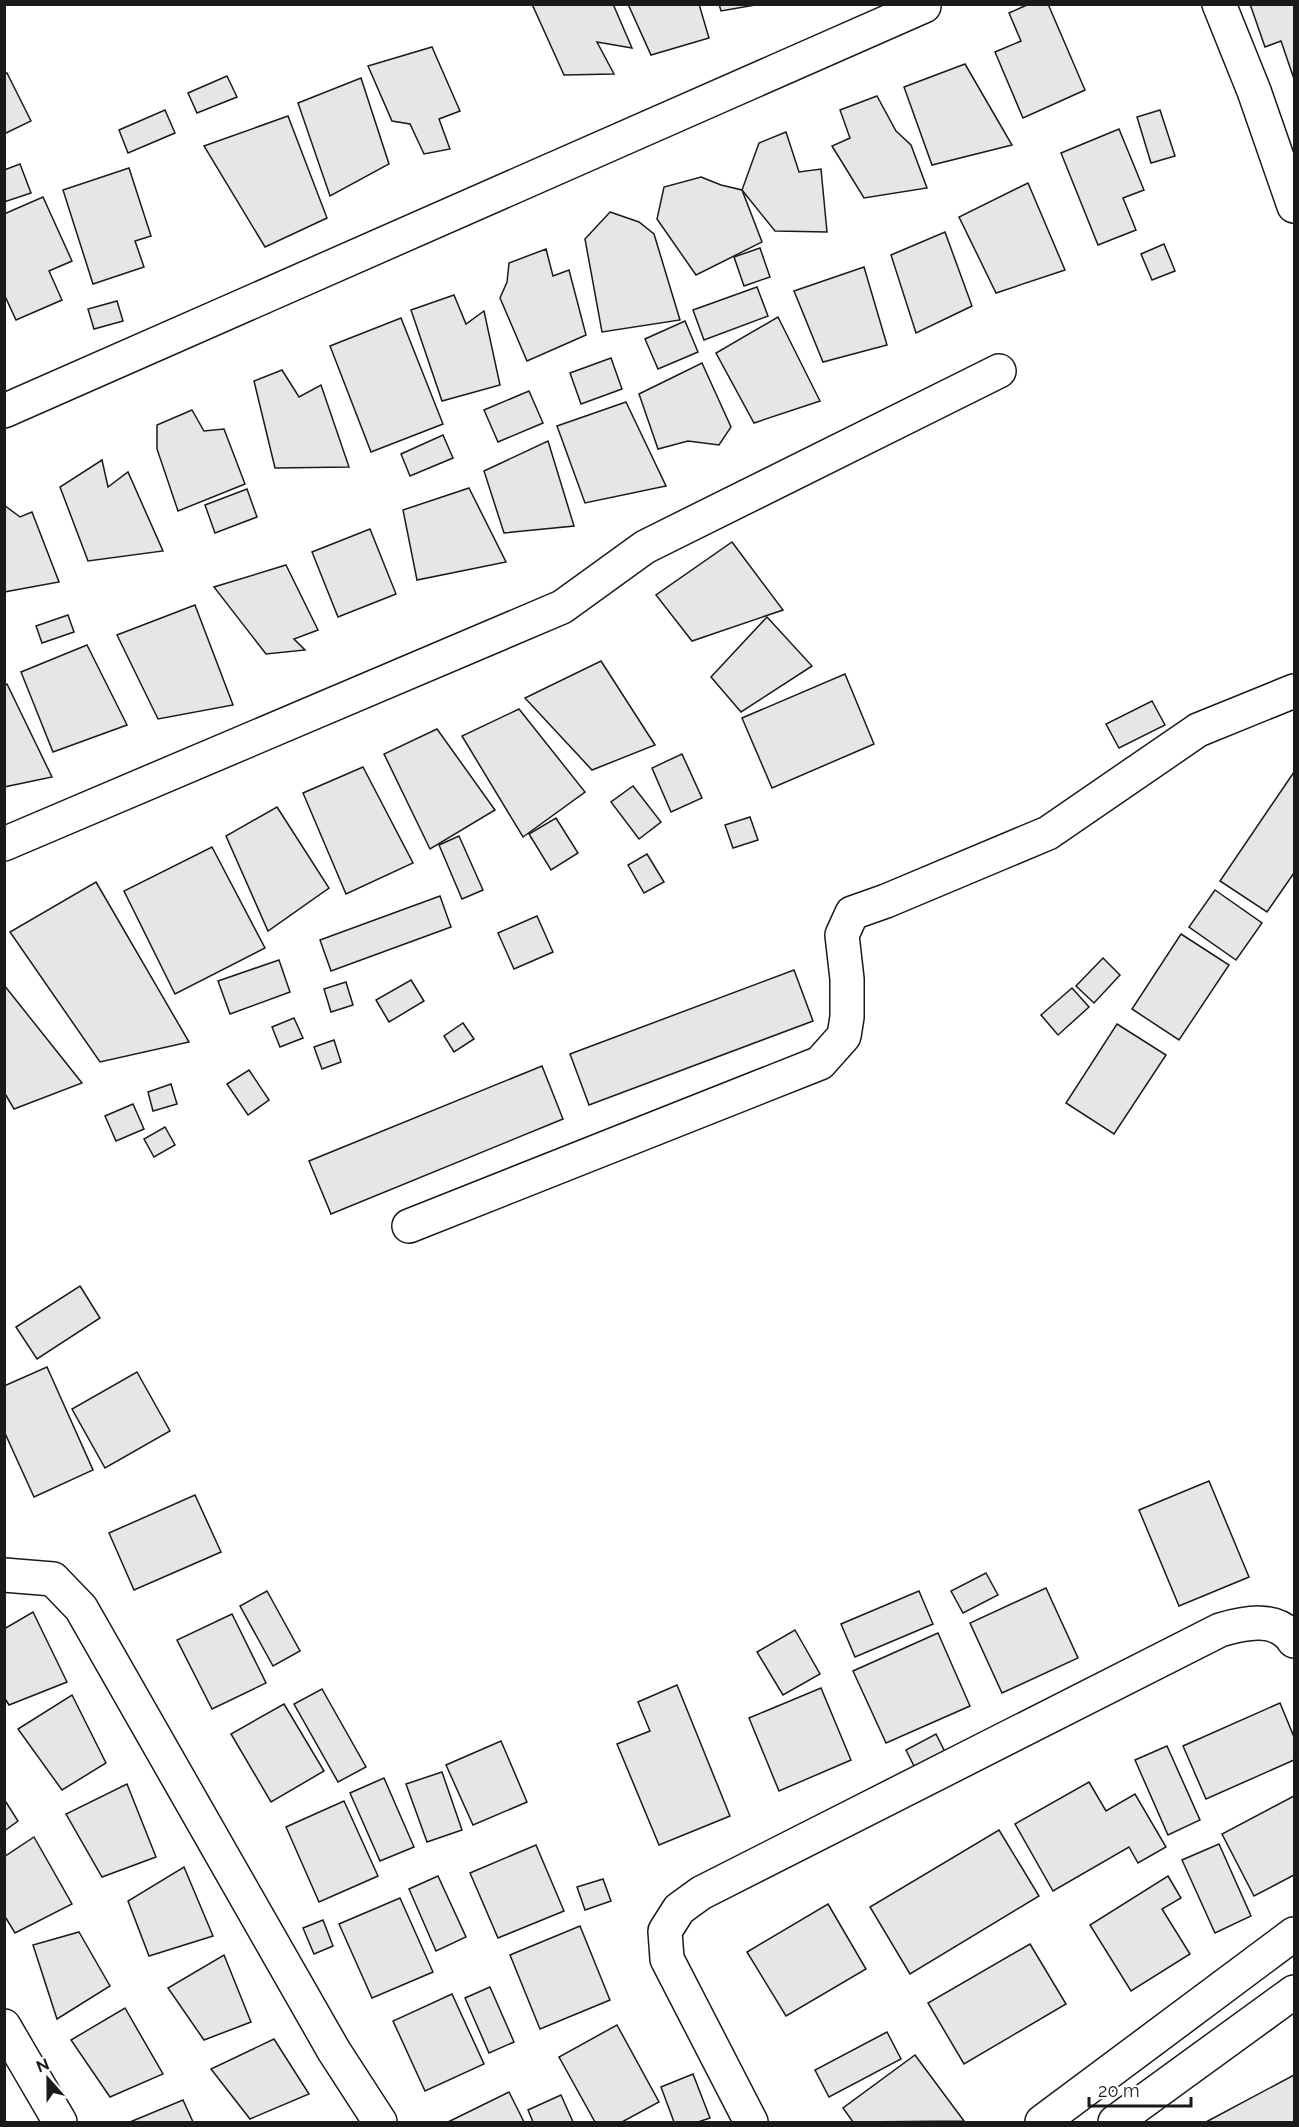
<svg xmlns="http://www.w3.org/2000/svg" width="1299" height="2127" font-family="Raleway,sans-serif">
<rect width="100%" height="100%" fill="#fff"/>
<g fill="#e6e6e6" stroke="#1a1a1a" stroke-width="1.5">
<path d="M532,4H613L632,48L597,42L614,74L564,75Z"/>
<path d="M628,4H699L709,38L651,55Z"/>
<path d="M719,4H761L721,11Z"/>
<path d="M1029,4H1048L1085,90L1023,118L995,52L1021,41L1009,13Z"/>
<path d="M1250,4H1294V79L1281,41L1265,47Z"/>
<path d="M432,47L460,111L439,119L450,149L424,154L410,124L392,121L368,66Z"/>
<path d="M965,64L1012,145L932,165L904,87Z"/>
<path d="M7,73L31,121L4,134V74Z"/>
<path d="M227,76L237,97L197,113L188,93Z"/>
<path d="M361,78L389,164L330,196L298,103Z"/>
<path d="M877,96L896,131L911,145L927,188L864,198L832,146L850,138L840,110Z"/>
<path d="M165,110L175,133L128,153L119,130Z"/>
<path d="M1160,110L1175,156L1151,163L1137,117Z"/>
<path d="M288,116L327,218L265,247L204,146Z"/>
<path d="M1119,129L1144,190L1123,198L1136,230L1098,245L1061,153Z"/>
<path d="M786,132L799,172L821,169L827,232L775,231L742,190L759,143Z"/>
<path d="M20,164L31,193L4,202V170Z"/>
<path d="M129,168L151,236L135,241L144,267L93,284L63,190Z"/>
<path d="M701,177L721,185L742,190L762,242L696,275L657,219L664,187Z"/>
<path d="M1028,183L1065,270L996,293L959,217Z"/>
<path d="M43,197L72,261L49,271L62,300L16,320L4,294V214Z"/>
<path d="M610,212L639,222L654,234L680,320L602,332L585,239Z"/>
<path d="M945,232L972,306L916,333L891,255Z"/>
<path d="M1164,244L1175,271L1152,280L1141,254Z"/>
<path d="M760,248L770,277L744,286L734,257Z"/>
<path d="M546,249L553,276L569,270L586,335L527,361L500,298L507,282L509,263Z"/>
<path d="M864,267L887,345L823,362L794,291Z"/>
<path d="M757,287L768,316L704,340L693,310Z"/>
<path d="M454,295L466,324L484,311L500,385L442,401L411,310Z"/>
<path d="M117,301L123,321L94,329L88,309Z"/>
<path d="M778,317L820,401L754,423L716,353Z"/>
<path d="M401,318L443,424L371,452L330,346Z"/>
<path d="M685,321L698,352L658,369L645,339Z"/>
<path d="M611,358L622,389L581,404L570,373Z"/>
<path d="M702,363L731,427L719,445L688,441L658,449L639,394Z"/>
<path d="M282,370L299,397L321,385L349,467L275,468L254,381Z"/>
<path d="M529,391L543,423L498,442L484,410Z"/>
<path d="M626,402L666,486L585,503L557,426Z"/>
<path d="M192,410L204,431L224,429L245,484L178,511L157,449V425Z"/>
<path d="M443,435L453,458L410,476L401,454Z"/>
<path d="M548,441L574,526L504,533L484,471Z"/>
<path d="M102,460L108,487L128,472L163,551L88,561L60,487Z"/>
<path d="M469,488L506,562L417,580L403,510Z"/>
<path d="M247,489L257,517L215,533L205,505Z"/>
<path d="M4,505L20,517L32,512L59,582L4,592Z"/>
<path d="M370,529L396,594L338,617L312,552Z"/>
<path d="M732,542L783,610L692,641L656,595Z"/>
<path d="M286,565L318,630L294,639L305,650L266,654L214,587Z"/>
<path d="M195,605L233,705L158,719L117,635Z"/>
<path d="M68,615L74,632L42,643L36,626Z"/>
<path d="M767,617L812,666L741,712L711,677Z"/>
<path d="M87,645L127,725L53,752L21,672Z"/>
<path d="M601,661L655,745L592,770L525,698Z"/>
<path d="M845,674L874,744L772,788L742,718Z"/>
<path d="M7,684L52,777L4,787V686Z"/>
<path d="M1152,701L1165,725L1119,748L1106,724Z"/>
<path d="M519,709L585,792L523,837L462,736Z"/>
<path d="M437,729L495,810L430,849L384,754Z"/>
<path d="M682,754L702,798L671,812L652,768Z"/>
<path d="M363,767L413,863L346,894L303,793Z"/>
<path d="M1294,772V873L1267,912L1220,881Z"/>
<path d="M633,786L661,822L639,839L611,802Z"/>
<path d="M277,807L329,888L268,931L226,836Z"/>
<path d="M750,817L758,840L733,848L725,825Z"/>
<path d="M556,818L578,853L551,870L529,834Z"/>
<path d="M459,836L483,890L462,899L439,845Z"/>
<path d="M212,847L265,948L175,994L124,891Z"/>
<path d="M647,854L664,882L644,893L628,865Z"/>
<path d="M96,882L189,1042L100,1062L10,932Z"/>
<path d="M1215,890L1262,923L1236,960L1189,927Z"/>
<path d="M440,896L451,927L331,971L320,940Z"/>
<path d="M537,916L553,952L514,969L498,933Z"/>
<path d="M1181,934L1229,965L1179,1040L1132,1009Z"/>
<path d="M1103,958L1120,975L1094,1003L1076,986Z"/>
<path d="M279,960L290,992L230,1014L218,981Z"/>
<path d="M794,970L813,1021L589,1105L570,1054Z"/>
<path d="M411,980L424,1001L389,1022L376,1000Z"/>
<path d="M346,982L353,1005L331,1012L324,989Z"/>
<path d="M4,985L82,1083L14,1109L4,1092Z"/>
<path d="M1072,988L1089,1007L1058,1035L1041,1015Z"/>
<path d="M294,1018L303,1038L280,1047L272,1027Z"/>
<path d="M463,1023L474,1039L454,1052L444,1036Z"/>
<path d="M1117,1024L1166,1055L1114,1134L1066,1103Z"/>
<path d="M334,1040L341,1062L322,1069L314,1047Z"/>
<path d="M542,1066L563,1119L331,1214L309,1161Z"/>
<path d="M249,1070L269,1100L248,1115L227,1084Z"/>
<path d="M171,1084L177,1104L153,1111L148,1092Z"/>
<path d="M133,1104L144,1129L116,1141L105,1116Z"/>
<path d="M165,1127L175,1145L154,1157L144,1139Z"/>
<path d="M80,1286L100,1318L37,1359L16,1327Z"/>
<path d="M47,1367L93,1470L34,1497L4,1431V1386Z"/>
<path d="M137,1372L170,1431L105,1468L72,1409Z"/>
<path d="M1209,1481L1249,1577L1179,1606L1139,1510Z"/>
<path d="M195,1495L221,1552L134,1590L109,1533Z"/>
<path d="M986,1573L998,1595L963,1613L951,1591Z"/>
<path d="M1046,1588L1078,1658L1002,1693L970,1623Z"/>
<path d="M267,1591L300,1651L273,1666L240,1606Z"/>
<path d="M919,1591L933,1624L855,1657L841,1624Z"/>
<path d="M33,1612L67,1682L9,1705L4,1697V1629Z"/>
<path d="M232,1614L266,1683L212,1709L177,1640Z"/>
<path d="M795,1630L820,1674L783,1695L757,1652Z"/>
<path d="M938,1633L970,1706L886,1743L853,1671Z"/>
<path d="M677,1685L730,1816L659,1845L617,1744L650,1731L638,1702Z"/>
<path d="M821,1688L851,1760L779,1791L749,1718Z"/>
<path d="M322,1689L366,1767L338,1782L294,1704Z"/>
<path d="M72,1695L106,1763L62,1790L18,1729Z"/>
<path d="M1280,1703L1294,1737V1760L1206,1799L1183,1746Z"/>
<path d="M284,1704L324,1771L271,1802L231,1734Z"/>
<path d="M936,1734L945,1752L915,1768L906,1750Z"/>
<path d="M501,1741L527,1802L473,1825L446,1765Z"/>
<path d="M1167,1746L1200,1820L1168,1835L1135,1760Z"/>
<path d="M442,1772L462,1830L427,1842L406,1784Z"/>
<path d="M384,1778L414,1847L380,1861L350,1793Z"/>
<path d="M1089,1782L1106,1811L1135,1794L1166,1847L1138,1863L1129,1847L1053,1891L1015,1824Z"/>
<path d="M127,1784L156,1857L102,1877L66,1814Z"/>
<path d="M1294,1796V1875L1254,1896L1222,1834Z"/>
<path d="M4,1799L18,1821L4,1831Z"/>
<path d="M344,1801L378,1876L319,1902L286,1827Z"/>
<path d="M999,1830L1039,1896L910,1974L870,1907Z"/>
<path d="M34,1837L72,1904L15,1933L4,1915V1857Z"/>
<path d="M1219,1844L1251,1916L1215,1933L1182,1860Z"/>
<path d="M536,1845L564,1911L498,1938L470,1873Z"/>
<path d="M184,1867L213,1936L149,1956L128,1901Z"/>
<path d="M438,1876L466,1937L436,1951L409,1889Z"/>
<path d="M1168,1876L1181,1898L1162,1909L1190,1954L1131,1991L1090,1925Z"/>
<path d="M603,1879L611,1901L585,1910L577,1887Z"/>
<path d="M400,1898L433,1972L372,1998L339,1924Z"/>
<path d="M828,1904L866,1969L786,2016L747,1952Z"/>
<path d="M323,1920L333,1946L314,1954L303,1928Z"/>
<path d="M580,1926L610,2000L540,2029L510,1955Z"/>
<path d="M79,1932L110,1986L57,2019L33,1945Z"/>
<path d="M1030,1944L1066,2004L964,2064L928,2003Z"/>
<path d="M224,1955L251,2022L204,2040L168,1988Z"/>
<path d="M490,1987L514,2042L489,2053L465,1998Z"/>
<path d="M452,1994L484,2064L425,2091L393,2021Z"/>
<path d="M125,2008L163,2074L110,2097L71,2040Z"/>
<path d="M617,2025L659,2102L622,2122H595L559,2057Z"/>
<path d="M887,2032L901,2059L829,2097L815,2070Z"/>
<path d="M274,2039L309,2094L250,2119L211,2069Z"/>
<path d="M915,2055L964,2121L853,2122L843,2108Z"/>
<path d="M693,2074L710,2118L698,2122H674L661,2087Z"/>
<path d="M1294,2075V2122H1206Z"/>
<path d="M509,2092L524,2122H448Z"/>
<path d="M561,2095L573,2122H533L528,2110Z"/>
<path d="M183,2100L193,2122H130Z"/>
</g>
<g fill="none" stroke-linecap="round" stroke-linejoin="round">
<defs>
<g id="minor">
<path d="M1219,4L1254,91L1294,206"/>
<path d="M4,411L924,6"/>
<path d="M4,844L562,607L645,547L999,371"/>
<path d="M409,1226L820,1063L844,1036L847,1017V979L842,935L852,913L886,901L1048,833L1198,730L1294,691"/>
<path d="M4,1575L53,1579L81,1608L334,2051L380,2122"/>
<path d="M4,2026L60,2122"/>
<path d="M751,2122L667,1959L665,1931L679,1909L701,1893L1220,1630C1244,1623 1278,1615 1294,1641"/>
<path d="M1042,2122L1294,1934"/>
<path d="M1115,2122L1294,1992"/>
</g>
</defs>
<use href="#minor" stroke="#1a1a1a" stroke-width="36"/>
<use href="#minor" stroke="#fff" stroke-width="33"/>
</g>
<rect width="1299" height="2127" fill="none" stroke="#1a1a1a" stroke-width="12"/>
<g transform="translate(48 2079) rotate(339)" stroke="#ffffff" stroke-width="4.5" paint-order="stroke">
<path d="M0-4.5L10 22L0 15L-10 22Z" fill="#1a1a1a"/>
<text y="-9" font-size="16" font-weight="bold" text-anchor="middle" fill="#1a1a1a">N</text>
</g>
<path d="M1089 2097v9h102v-9" fill="none" stroke="#1a1a1a" stroke-width="3"/>
<text x="1098" y="2097" font-size="18" fill="#1a1a1a" stroke="#ffffff" stroke-width="4.5" paint-order="stroke">20 m</text>
</svg>
